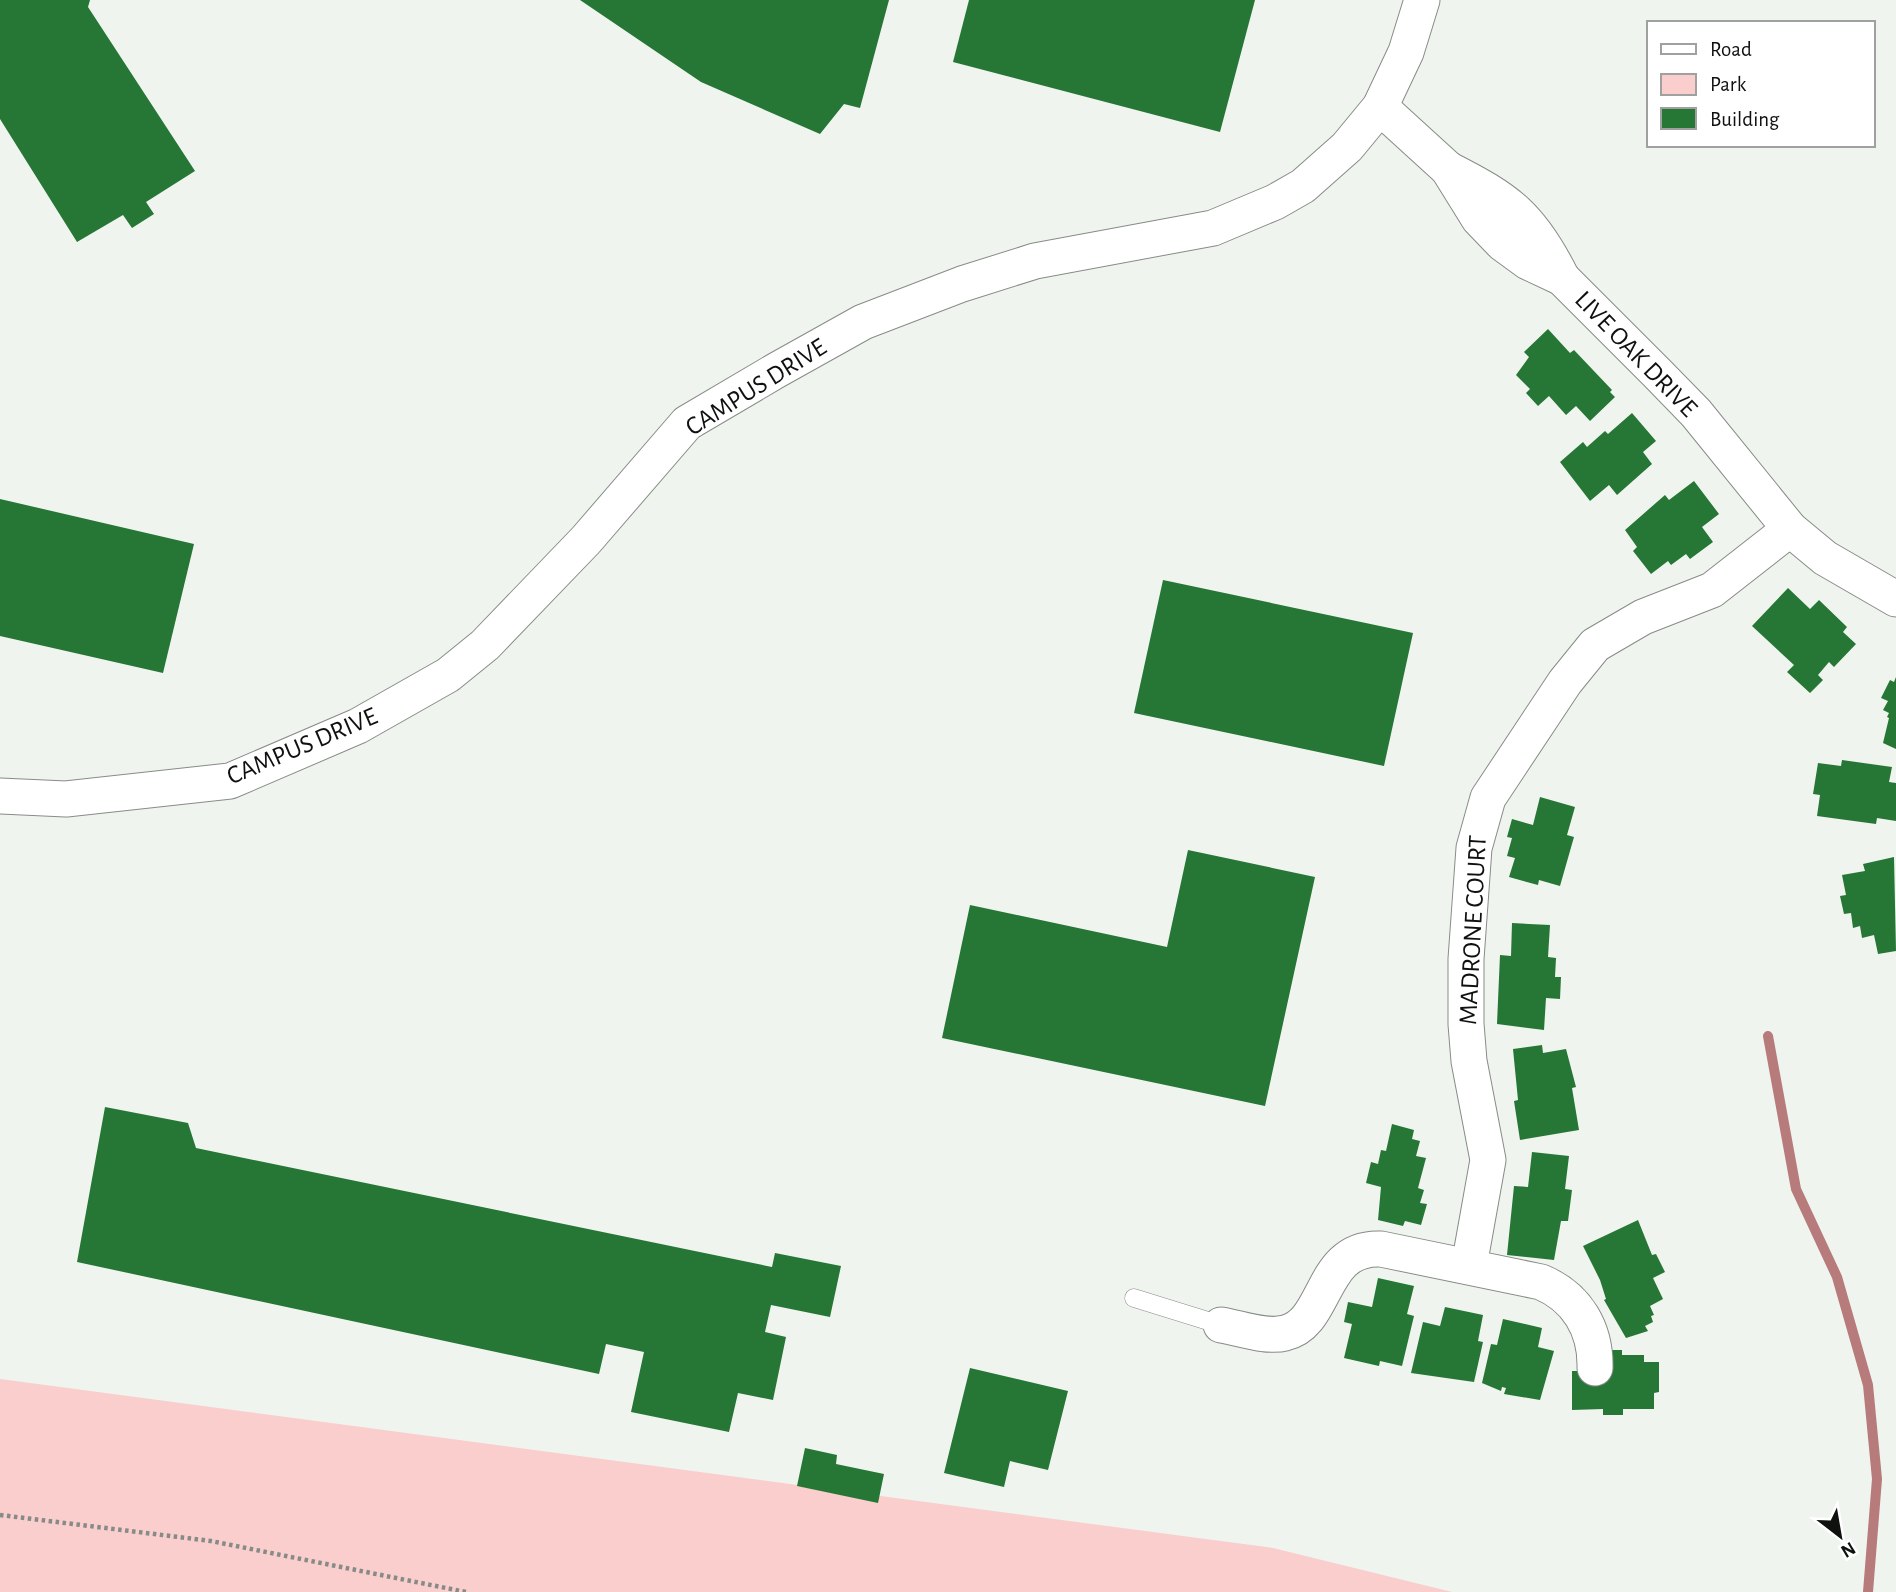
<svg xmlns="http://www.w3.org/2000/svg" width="1896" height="1592" font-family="'Alegreya Sans',sans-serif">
<rect width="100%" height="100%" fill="#eff4ef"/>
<path fill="#f9cecd" d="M0,1379L1273,1548L1452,1592H0Z"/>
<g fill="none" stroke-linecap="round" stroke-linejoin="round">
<path stroke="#b67b7a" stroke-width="10" d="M1768,1036L1796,1189L1837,1277L1868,1385L1877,1479L1868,1592"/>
</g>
<g fill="#267635">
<path d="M0,0H90L88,7L195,171L146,202L154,214L132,228L123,215L77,242L0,119Z"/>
<path d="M580,0H889L860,108L844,104L820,134L701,82Z"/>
<path d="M969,0H1255L1220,132L953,62Z"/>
<path d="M1548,329L1570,353L1574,350L1612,390L1610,392L1615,397L1590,421L1576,406L1566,415L1549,396L1538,406L1526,393L1530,389L1516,375L1529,357L1524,352Z"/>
<path d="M1632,413L1656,441L1643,452L1652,464L1617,495L1609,485L1590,501L1560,462L1583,442L1587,447L1605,431L1608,434Z"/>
<path d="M1694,481L1719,514L1702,527L1713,542L1690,559L1686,554L1671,565L1668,561L1651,574L1633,551L1637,547L1625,530L1665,495L1669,500Z"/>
<path d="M0,499L194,544L163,673L0,636Z"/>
<path d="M1163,580L1413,633L1384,766L1134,713Z"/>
<path d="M1788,588L1810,609L1819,600L1847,627L1843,632L1856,644L1834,667L1829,662L1818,675L1823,680L1810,693L1787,672L1794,665L1752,626Z"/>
<path d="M1896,677V749L1883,743L1889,718L1887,717L1889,713L1883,710L1888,701L1881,698L1890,680L1894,682Z"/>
<path d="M1842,760L1892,767L1889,782L1896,783V821L1877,818L1876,824L1817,816L1820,795L1813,794L1818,763L1841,766Z"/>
<path d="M1540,797L1575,807L1567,835L1574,837L1560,886L1539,880L1538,885L1509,877L1515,858L1507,856L1512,838L1507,837L1512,819L1533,825Z"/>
<path d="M1188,850L1315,877L1265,1106L942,1038L970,905L1167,947Z"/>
<path d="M1894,857L1896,951L1878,954L1874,935L1862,938L1860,926L1853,928L1851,913L1844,914L1840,896L1846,895L1842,875L1865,871L1863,864Z"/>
<path d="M1512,923L1550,925L1548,957L1556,958L1555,977H1561L1560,999L1546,998L1544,1030L1497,1024L1500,955L1511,956Z"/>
<path d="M1542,1045L1543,1053L1566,1049L1576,1087L1572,1088L1579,1130L1520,1140L1514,1101L1518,1100L1513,1049Z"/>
<path d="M105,1107L188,1123L196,1148L772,1267L775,1253L841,1266L830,1317L771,1305L765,1332L786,1337L773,1400L738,1393L729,1432L631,1412L644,1352L606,1344L599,1374L77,1262Z"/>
<path d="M1392,1124L1414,1130L1412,1139L1420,1141L1416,1156L1426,1158L1418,1188L1424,1190L1420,1203L1427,1204L1421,1225L1405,1221L1403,1226L1378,1220L1381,1187L1366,1183L1371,1162L1378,1164L1381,1150L1386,1151Z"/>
<path d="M1532,1152L1569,1156L1565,1189L1572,1190L1568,1221H1561L1554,1260L1507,1255L1514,1186L1528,1187Z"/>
<path d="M1638,1220L1652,1255L1656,1254L1665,1272L1653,1278L1663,1299L1650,1306L1654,1315L1651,1316L1653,1322L1645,1326L1648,1331L1626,1338L1604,1300L1606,1299L1600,1280L1583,1246Z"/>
<path d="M1378,1278L1414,1286L1407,1314L1414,1316L1402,1366L1380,1361L1379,1366L1344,1358L1352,1324L1344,1322L1348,1302L1372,1307Z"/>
<path d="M1445,1307L1483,1315L1478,1341L1483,1342L1474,1382L1411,1373L1423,1322L1440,1326Z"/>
<path d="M1503,1319L1542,1328L1538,1347L1554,1351L1540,1400L1504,1394L1506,1388L1502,1387L1501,1391L1482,1383L1491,1344L1497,1345Z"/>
<path d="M1602,1350H1622V1355H1644V1362H1659V1392L1654,1393V1409H1623V1415H1603V1409L1572,1410V1371H1602Z"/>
<path d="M970,1368L1068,1391L1048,1470L1010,1461L1004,1487L944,1473Z"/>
<path d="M805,1448L837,1455L836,1464L884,1474L878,1503L797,1486Z"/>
</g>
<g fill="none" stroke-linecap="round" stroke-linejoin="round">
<defs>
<path id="lane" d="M1134,1298L1221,1325"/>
<g id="street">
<path d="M1380,107L1448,169L1479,219L1502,243L1528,262L1562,278L1658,374L1696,413L1790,529L1825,558L1896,599"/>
<path d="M1448,169C1509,200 1531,216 1562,278"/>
<path d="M0,796L66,799L230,781L358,726L448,675L485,645L586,540L687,423L777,370L863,322L962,284L1035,261L1213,228L1275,202L1303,186L1347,147L1380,107L1406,52L1422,0"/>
<path d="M1469,1266L1488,1160L1469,1061L1466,1024V959L1474,848L1488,798L1565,682L1595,645L1643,617L1712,590L1790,529"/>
<path d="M1221,1325C1240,1328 1266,1338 1285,1333C1329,1323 1319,1246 1381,1249L1541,1282C1577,1297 1596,1329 1595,1368"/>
</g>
</defs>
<use href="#lane" stroke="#878c87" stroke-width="19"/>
<use href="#street" stroke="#878c87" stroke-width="37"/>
<path stroke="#878a87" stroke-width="4.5" stroke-dasharray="3.5 3.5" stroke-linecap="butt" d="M0,1515L211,1541L466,1592"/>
<use href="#lane" stroke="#fff" stroke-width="18"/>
<use href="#street" stroke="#fff" stroke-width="35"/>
</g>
<g text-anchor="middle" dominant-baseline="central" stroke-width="7" stroke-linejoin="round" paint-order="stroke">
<g font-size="26" fill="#0f110f" stroke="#fff">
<text transform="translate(1636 354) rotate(46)">LIVE OAK DRIVE</text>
<text transform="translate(756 387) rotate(-32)">CAMPUS DRIVE</text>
<text transform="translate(302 746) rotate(-23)">CAMPUS DRIVE</text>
<text transform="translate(1473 930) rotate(-87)">MADRONE COURT</text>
</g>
</g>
<rect x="1647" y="21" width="228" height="126" fill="#ffffff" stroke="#9fa09f" stroke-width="2"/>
<rect x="1661" y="44" width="35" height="10" fill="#ffffff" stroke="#9fa09f" stroke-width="2"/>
<text x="1710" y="56" font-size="21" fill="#0f110f">Road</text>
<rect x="1661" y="74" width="35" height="21" fill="#f9cecd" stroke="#9fa09f" stroke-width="2"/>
<text x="1710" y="91" font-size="21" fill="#0f110f">Park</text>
<rect x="1661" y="108" width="35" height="21" fill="#267635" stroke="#9fa09f" stroke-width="2"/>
<text x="1710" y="126" font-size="21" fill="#0f110f">Building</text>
<g transform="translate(1840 1536) rotate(149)" stroke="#ffffff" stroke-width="5" paint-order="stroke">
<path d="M0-5L12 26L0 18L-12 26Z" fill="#0f110f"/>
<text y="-10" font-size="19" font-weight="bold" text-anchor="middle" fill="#0f110f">N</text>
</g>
</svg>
